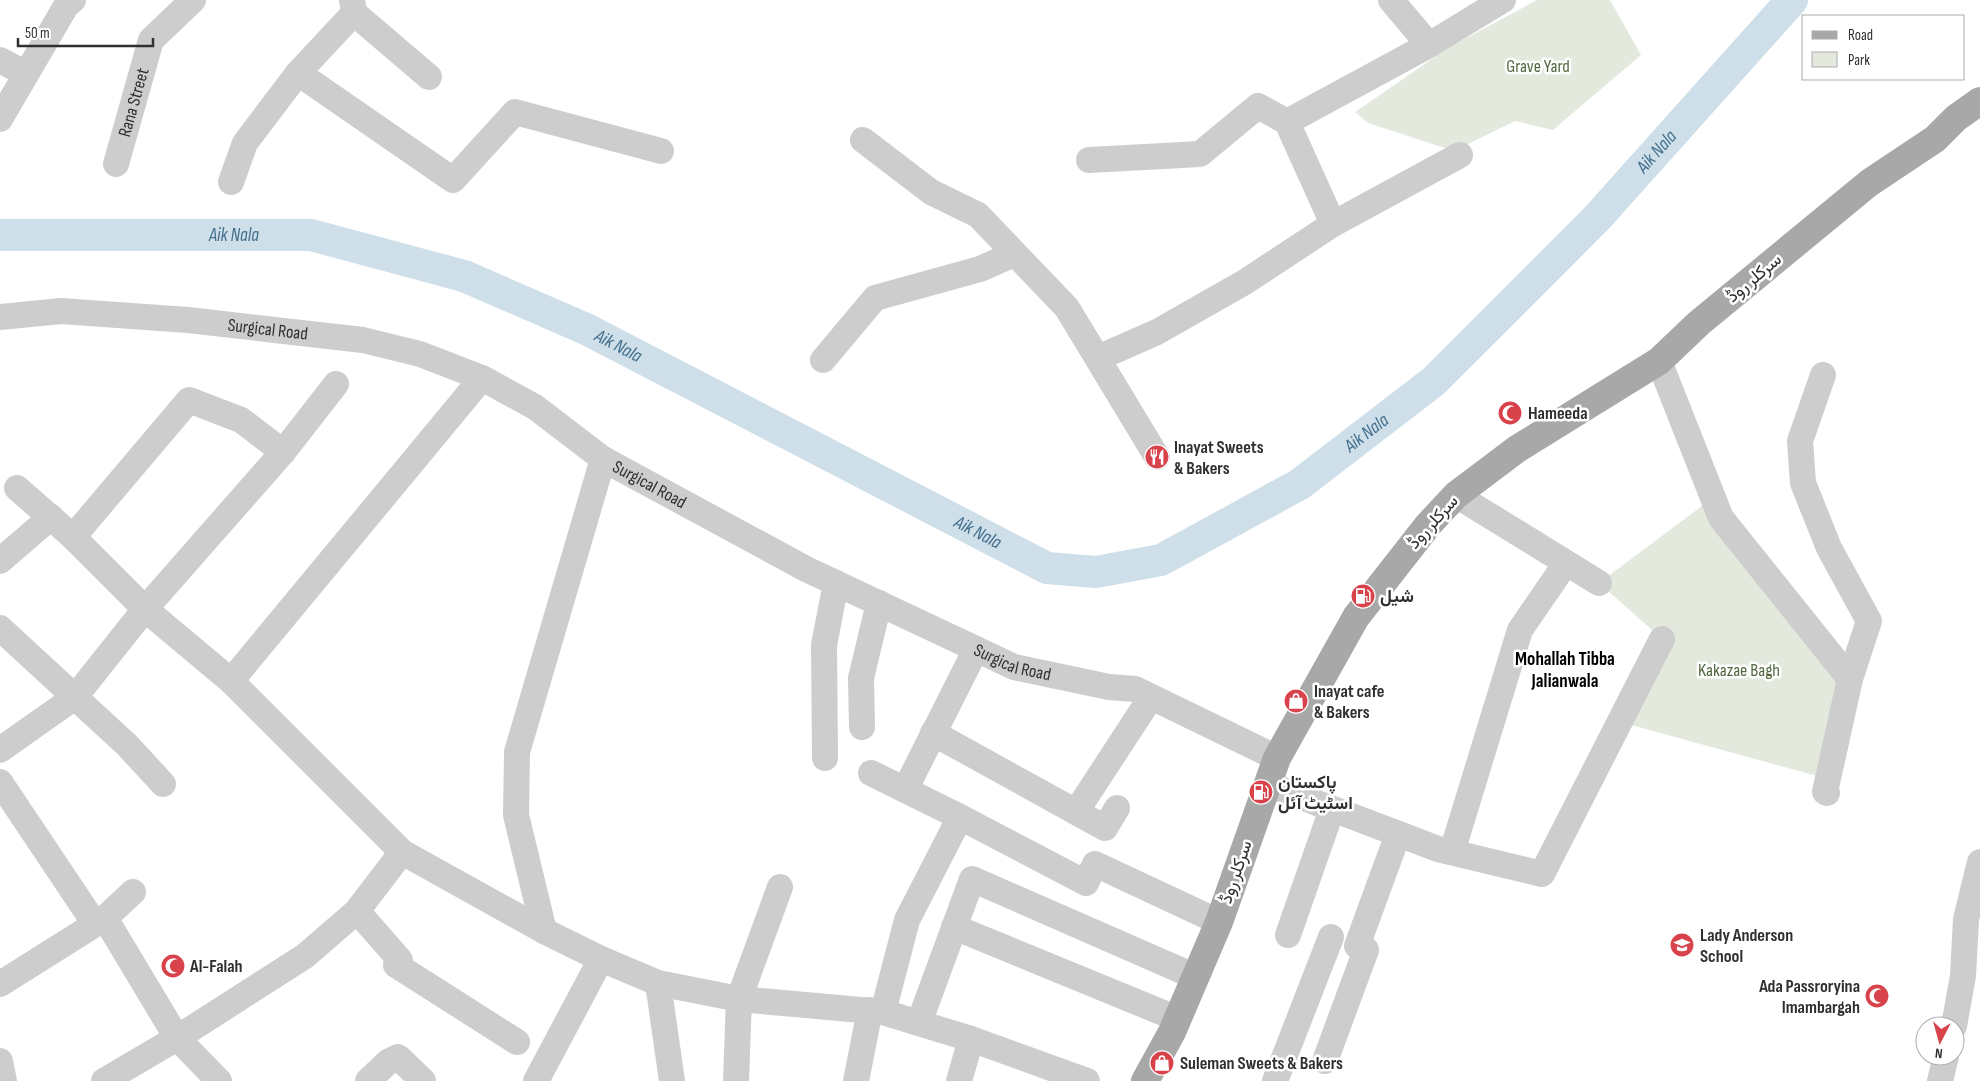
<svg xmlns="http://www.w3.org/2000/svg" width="1980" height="1081" font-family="'Sofia Sans Condensed',Vazirmatn,sans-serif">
<rect width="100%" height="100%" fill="#fff"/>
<g fill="#e3e9dd">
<path d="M1537,0H1610L1641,55L1553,130L1515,121L1454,151L1368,123L1355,112L1448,48Z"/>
<path d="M1714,497L1850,679L1828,779L1624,723L1662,639L1599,583Z"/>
</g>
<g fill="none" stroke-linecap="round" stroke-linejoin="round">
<path stroke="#cedfea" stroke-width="32" id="s1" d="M0,235H311L464,276L586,329L1047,568L1096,572L1161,560L1300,484L1434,381L1596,219L1792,0"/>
<g stroke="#cdcdcd" stroke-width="26">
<path d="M1391,0L1429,45"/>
<path d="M354,13L429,77"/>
<path d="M0,60L26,74"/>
<path d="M298,73L453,180L515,112L661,151"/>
<path d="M0,119L66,6L73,0"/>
<path d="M1287,122L1429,45L1503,0"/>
<path d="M863,140L931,192L978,215L1067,308L1157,457"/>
<path d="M1089,160L1200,154L1258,106L1287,122L1333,224"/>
<path id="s2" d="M116,164L151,40L193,0"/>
<path d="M231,182L245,143L298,73L354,13L352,0"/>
<path id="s3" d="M0,317L61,311L188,320L363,340L420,354L482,378L535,407L603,459L806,569L976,649L1014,667L1109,687L1135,689L1277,758"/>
<path d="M1098,358L1157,332L1245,282L1333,224L1460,155"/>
<path d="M823,360L875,298L980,269L1014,254"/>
<path d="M1659,361L1721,518L1850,679"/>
<path d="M1823,375L1800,441L1803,483L1829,548L1869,621L1850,679L1825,792L1827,793"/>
<path d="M17,488L73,537L145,609L231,681L402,852L544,931L601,959L658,983L739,999L883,1012L971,1039L1087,1081"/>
<path d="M1456,495L1599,583"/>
<path d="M73,537L189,400L241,420L283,452"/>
<path d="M0,561L51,517"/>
<path d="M0,628L127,745L163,784"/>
<path d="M231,681L482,378"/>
<path d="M862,727L861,678L879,603"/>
<path d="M933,733L1105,828L1117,808"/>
<path d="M0,750L75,697L145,609L283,452L336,384"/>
<path d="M825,758L824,645L836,583"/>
<path d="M871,773L960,817L1086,883L1095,864L1219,922"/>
<path d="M0,782L95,924"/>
<path d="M1267,784L1438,849L1542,874L1662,639"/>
<path d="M905,790L976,649"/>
<path d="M1076,812L1151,697"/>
<path d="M1452,852L1520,630L1566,563"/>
<path d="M357,911L400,960L396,965L517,1042"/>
<path d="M105,918L177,1038L219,1081"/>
<path d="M954,927L1178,1019"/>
<path d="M544,931L516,815L517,752L603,459"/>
<path d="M1288,935L1332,809"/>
<path d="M658,983L672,1081"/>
<path d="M0,984L105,918L133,892"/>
<path d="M883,1012L907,920L960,817"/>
<path d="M919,1023L972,879L1196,977"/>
<path d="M1954,1026L1963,976L1966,919L1980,862"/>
<path d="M0,1061L4,1081"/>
<path d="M1325,1061L1366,950L1357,946L1398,834"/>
<path d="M104,1081L177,1038L305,956L357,911L402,852"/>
<path d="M368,1081L388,1062L398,1057L423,1081"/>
<path d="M536,1081L601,959"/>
<path d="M736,1081L739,999L780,887"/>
<path d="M856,1081L870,1010"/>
<path d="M959,1081L971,1039"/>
<path d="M1275,1081L1331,937"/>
<path d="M1940,1081L1946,1056"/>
</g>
<path stroke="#a8a8a8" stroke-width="28" d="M1145,1081L1172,1032L1219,922L1277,758L1356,617L1428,525L1456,495L1517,449L1659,361L1699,323L1869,183L1935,139L1956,118L1980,101"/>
</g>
<defs>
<symbol id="mosque-disc" viewBox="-11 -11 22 22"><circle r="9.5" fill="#d8424b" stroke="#fff"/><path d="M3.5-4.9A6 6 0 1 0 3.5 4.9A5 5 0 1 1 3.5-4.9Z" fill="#fff"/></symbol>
<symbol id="restaurant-disc" viewBox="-11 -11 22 22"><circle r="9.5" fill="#d8424b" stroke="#fff"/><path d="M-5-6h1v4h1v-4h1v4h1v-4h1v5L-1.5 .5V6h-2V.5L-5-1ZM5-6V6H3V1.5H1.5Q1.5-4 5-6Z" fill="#fff"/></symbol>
<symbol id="fuel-disc" viewBox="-11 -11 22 22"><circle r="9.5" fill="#d8424b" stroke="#fff"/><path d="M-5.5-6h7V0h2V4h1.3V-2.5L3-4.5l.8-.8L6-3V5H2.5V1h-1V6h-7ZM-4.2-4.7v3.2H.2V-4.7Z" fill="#fff"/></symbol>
<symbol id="shop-disc" viewBox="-11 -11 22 22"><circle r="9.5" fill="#d8424b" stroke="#fff"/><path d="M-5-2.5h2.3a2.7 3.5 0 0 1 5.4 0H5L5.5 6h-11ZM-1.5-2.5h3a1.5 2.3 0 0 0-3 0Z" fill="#fff"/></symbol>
<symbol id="school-disc" viewBox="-11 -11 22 22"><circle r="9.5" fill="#d8424b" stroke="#fff"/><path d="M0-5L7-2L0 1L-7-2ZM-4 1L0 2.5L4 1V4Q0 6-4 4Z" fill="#fff"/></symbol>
</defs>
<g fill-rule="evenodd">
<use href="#mosque-disc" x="1496" y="399" width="28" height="28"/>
<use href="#restaurant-disc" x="1143" y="443" width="28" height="28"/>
<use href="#fuel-disc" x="1349" y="582" width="28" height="28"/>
<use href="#shop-disc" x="1282" y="687" width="28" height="28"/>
<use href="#fuel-disc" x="1247" y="778" width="28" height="28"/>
<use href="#school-disc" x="1668" y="931" width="28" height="28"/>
<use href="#mosque-disc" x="159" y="952" width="28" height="28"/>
<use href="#mosque-disc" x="1863" y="982" width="28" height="28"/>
<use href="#shop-disc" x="1148" y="1049" width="28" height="28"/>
</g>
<g text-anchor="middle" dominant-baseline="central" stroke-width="5" stroke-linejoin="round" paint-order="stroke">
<g font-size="18" fill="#536941" stroke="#fff">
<text x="1538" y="66">Grave Yard</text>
<text x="1739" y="670">Kakazae Bagh</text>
</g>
<g font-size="18" fill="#303030" stroke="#fff">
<text stroke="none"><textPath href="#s2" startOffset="64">Rana Street</textPath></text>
<text transform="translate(1754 278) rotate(-40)">سرکلر روڈ</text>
<text stroke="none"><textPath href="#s3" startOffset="269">Surgical Road</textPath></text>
<text stroke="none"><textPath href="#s3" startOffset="689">Surgical Road</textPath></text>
<text transform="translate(1433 522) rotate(-48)">سرکلر روڈ</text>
<text stroke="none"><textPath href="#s3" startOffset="1094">Surgical Road</textPath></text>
<text transform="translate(1236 872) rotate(-71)">سرکلر روڈ</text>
</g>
<g font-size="18" font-weight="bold" fill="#303030" stroke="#fff" text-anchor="start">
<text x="1528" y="413">Hameeda</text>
<text x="1174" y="447">Inayat Sweets<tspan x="1174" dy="21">&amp; Bakers</tspan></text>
<text x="1380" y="596">شیل</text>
<text x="1314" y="691">Inayat cafe<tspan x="1314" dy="21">&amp; Bakers</tspan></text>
<text x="1278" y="782">پاکستان<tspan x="1278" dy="21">اسٹیٹ آئل</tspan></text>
<text x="1700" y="935">Lady Anderson<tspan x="1700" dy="21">School</tspan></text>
<text x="190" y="966">Al-Falah</text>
<text x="1860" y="986" text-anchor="end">Ada Passroryina<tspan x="1860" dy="21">Imambargah</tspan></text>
<text x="1180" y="1063">Suleman Sweets &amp; Bakers</text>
</g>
<g font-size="19" font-style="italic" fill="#446f8d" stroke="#fff">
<text stroke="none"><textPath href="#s1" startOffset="1884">Aik Nala</textPath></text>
<text stroke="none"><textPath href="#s1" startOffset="234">Aik Nala</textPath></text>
<text stroke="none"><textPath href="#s1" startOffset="639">Aik Nala</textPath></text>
<text stroke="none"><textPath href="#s1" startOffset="1479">Aik Nala</textPath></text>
<text stroke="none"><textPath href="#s1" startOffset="1044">Aik Nala</textPath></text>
</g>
<g font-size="19" font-weight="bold" fill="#000" stroke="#fff">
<text x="1565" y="659">Mohallah Tibba<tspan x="1565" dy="22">Jalianwala</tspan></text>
</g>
</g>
<rect x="1802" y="15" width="162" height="65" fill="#ffffff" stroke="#acacac"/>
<rect x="1812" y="31" width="25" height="8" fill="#a8a8a8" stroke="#acacac"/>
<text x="1848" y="40" font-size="15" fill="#303030">Road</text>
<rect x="1812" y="52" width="25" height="15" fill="#e3e9dd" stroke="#acacac"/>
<text x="1848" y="65" font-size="15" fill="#303030">Park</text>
<g transform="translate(1940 1041) rotate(186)"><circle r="24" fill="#ffffff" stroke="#acacac"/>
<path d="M0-4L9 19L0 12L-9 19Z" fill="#d8424b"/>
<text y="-8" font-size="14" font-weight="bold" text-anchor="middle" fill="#303030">N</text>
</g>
<path d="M18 38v8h135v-8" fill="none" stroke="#303030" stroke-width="2.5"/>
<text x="25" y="38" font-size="15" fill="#303030" stroke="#ffffff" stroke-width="4" paint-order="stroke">50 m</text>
</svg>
